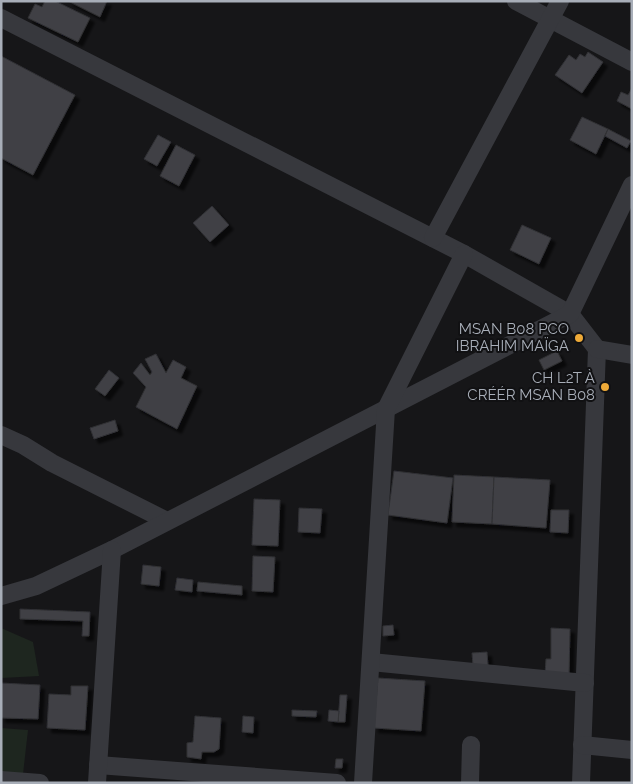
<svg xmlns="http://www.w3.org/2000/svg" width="633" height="784" font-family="Raleway,sans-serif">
<defs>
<filter id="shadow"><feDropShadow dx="4.5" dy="4.5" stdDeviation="1" flood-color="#0009"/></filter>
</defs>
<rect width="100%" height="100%" fill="#161618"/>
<g fill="#1e261f">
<path d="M1,628L33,642L39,676L1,678Z"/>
<path d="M1,728L28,730L22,783H1Z"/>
</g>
<g fill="#404145" stroke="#303034" filter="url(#shadow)">
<path d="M45,1H55L90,18L78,42L28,18L35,4L42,7Z"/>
<path d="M68,1H107L100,17Z"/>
<path d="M588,52L603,62L582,93L555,75L569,55L576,60L580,54L585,57Z"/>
<path d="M1,56L75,95L33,175L1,158Z"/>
<path d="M632,88V109L617,101L621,92L628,95Z"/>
<path d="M582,117L608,129L596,154L570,140Z"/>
<path d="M608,129L631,141L627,148L605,136Z"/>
<path d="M158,135L171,142L157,166L144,159Z"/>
<path d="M176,145L195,155L179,186L160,176Z"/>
<path d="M212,206L229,225L210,242L193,223Z"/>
<path d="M522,225L551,238L539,264L510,250Z"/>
<path d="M557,351L562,361L544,370L539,360Z"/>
<path d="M156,354L166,373L173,360L186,367L181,378L197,386L177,429L136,407L146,387L133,373L141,363L150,375L152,372L145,359Z"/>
<path d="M109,370L119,378L105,396L95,389Z"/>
<path d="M115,420L118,431L94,439L90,428Z"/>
<path d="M394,471L453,478L447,523L388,515Z"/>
<path d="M454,475L494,477L492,524L452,522Z"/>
<path d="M494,477L550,480L546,528L492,524Z"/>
<path d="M254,499L280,500L278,546L252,545Z"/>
<path d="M299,508L322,509L320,533L298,532Z"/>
<path d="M551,510H569L568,533L550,532Z"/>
<path d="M253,556L275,557L273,592L252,591Z"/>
<path d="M143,565L161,567L159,586L141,584Z"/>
<path d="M177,578L193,580L192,592L175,590Z"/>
<path d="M198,582L242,586V595L197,591Z"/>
<path d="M20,609L90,612L89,636H82L83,621L20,619Z"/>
<path d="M393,625L394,635L383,636V626Z"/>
<path d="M551,628L570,629L569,674H545L546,659H551Z"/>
<path d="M487,652L488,666H473L472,653Z"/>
<path d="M378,678L425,681L421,731L374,728Z"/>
<path d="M1,683L40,685L38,719L1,718Z"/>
<path d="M71,686H88L85,730L47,728L49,694L71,695Z"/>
<path d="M340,695H347L345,722H338Z"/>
<path d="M292,710L317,711L316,717L292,716Z"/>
<path d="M329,710L339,711L338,722L328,721Z"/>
<path d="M195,716L221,718L219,749L214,752H202L201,759L187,757V743L193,742Z"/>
<path d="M243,716L254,717L253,733L242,732Z"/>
<path d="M336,759H343L342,768H335Z"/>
</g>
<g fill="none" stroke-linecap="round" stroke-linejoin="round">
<g stroke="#37383d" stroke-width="18">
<path d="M516,1L632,62"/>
<path d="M1,18L464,254L570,314L597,349L581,783"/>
<path d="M433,238L560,1"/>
<path d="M597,349L632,355"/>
<path d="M1,435L23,445L52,463L167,521"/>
<path d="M1,596L36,586L112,550L570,314L632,185"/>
<path d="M371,662L585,683"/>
<path d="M582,745L632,750"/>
<path d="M98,765L337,783"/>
<path d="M1,780L40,783"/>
<path d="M97,783L112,550"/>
<path d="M363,783L386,409L464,254"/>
<path d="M470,783L471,745"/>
</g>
</g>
<g fill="#eeaa38" stroke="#111113" stroke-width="2">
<circle cx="579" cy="338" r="5"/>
<circle cx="605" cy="387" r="5"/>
</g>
<g text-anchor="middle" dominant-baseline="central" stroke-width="4" stroke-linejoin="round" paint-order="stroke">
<g font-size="15" fill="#a8aeb8" stroke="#111113" text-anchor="end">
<text x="569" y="329">MSAN B08 PCO<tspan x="569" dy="17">IBRAHIM MAÏGA</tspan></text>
<text x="595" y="378">CH L2T À<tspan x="595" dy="17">CRÉÉR MSAN B08</tspan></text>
</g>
</g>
<rect width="633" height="784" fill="none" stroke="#a8aeb8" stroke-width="5"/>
</svg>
